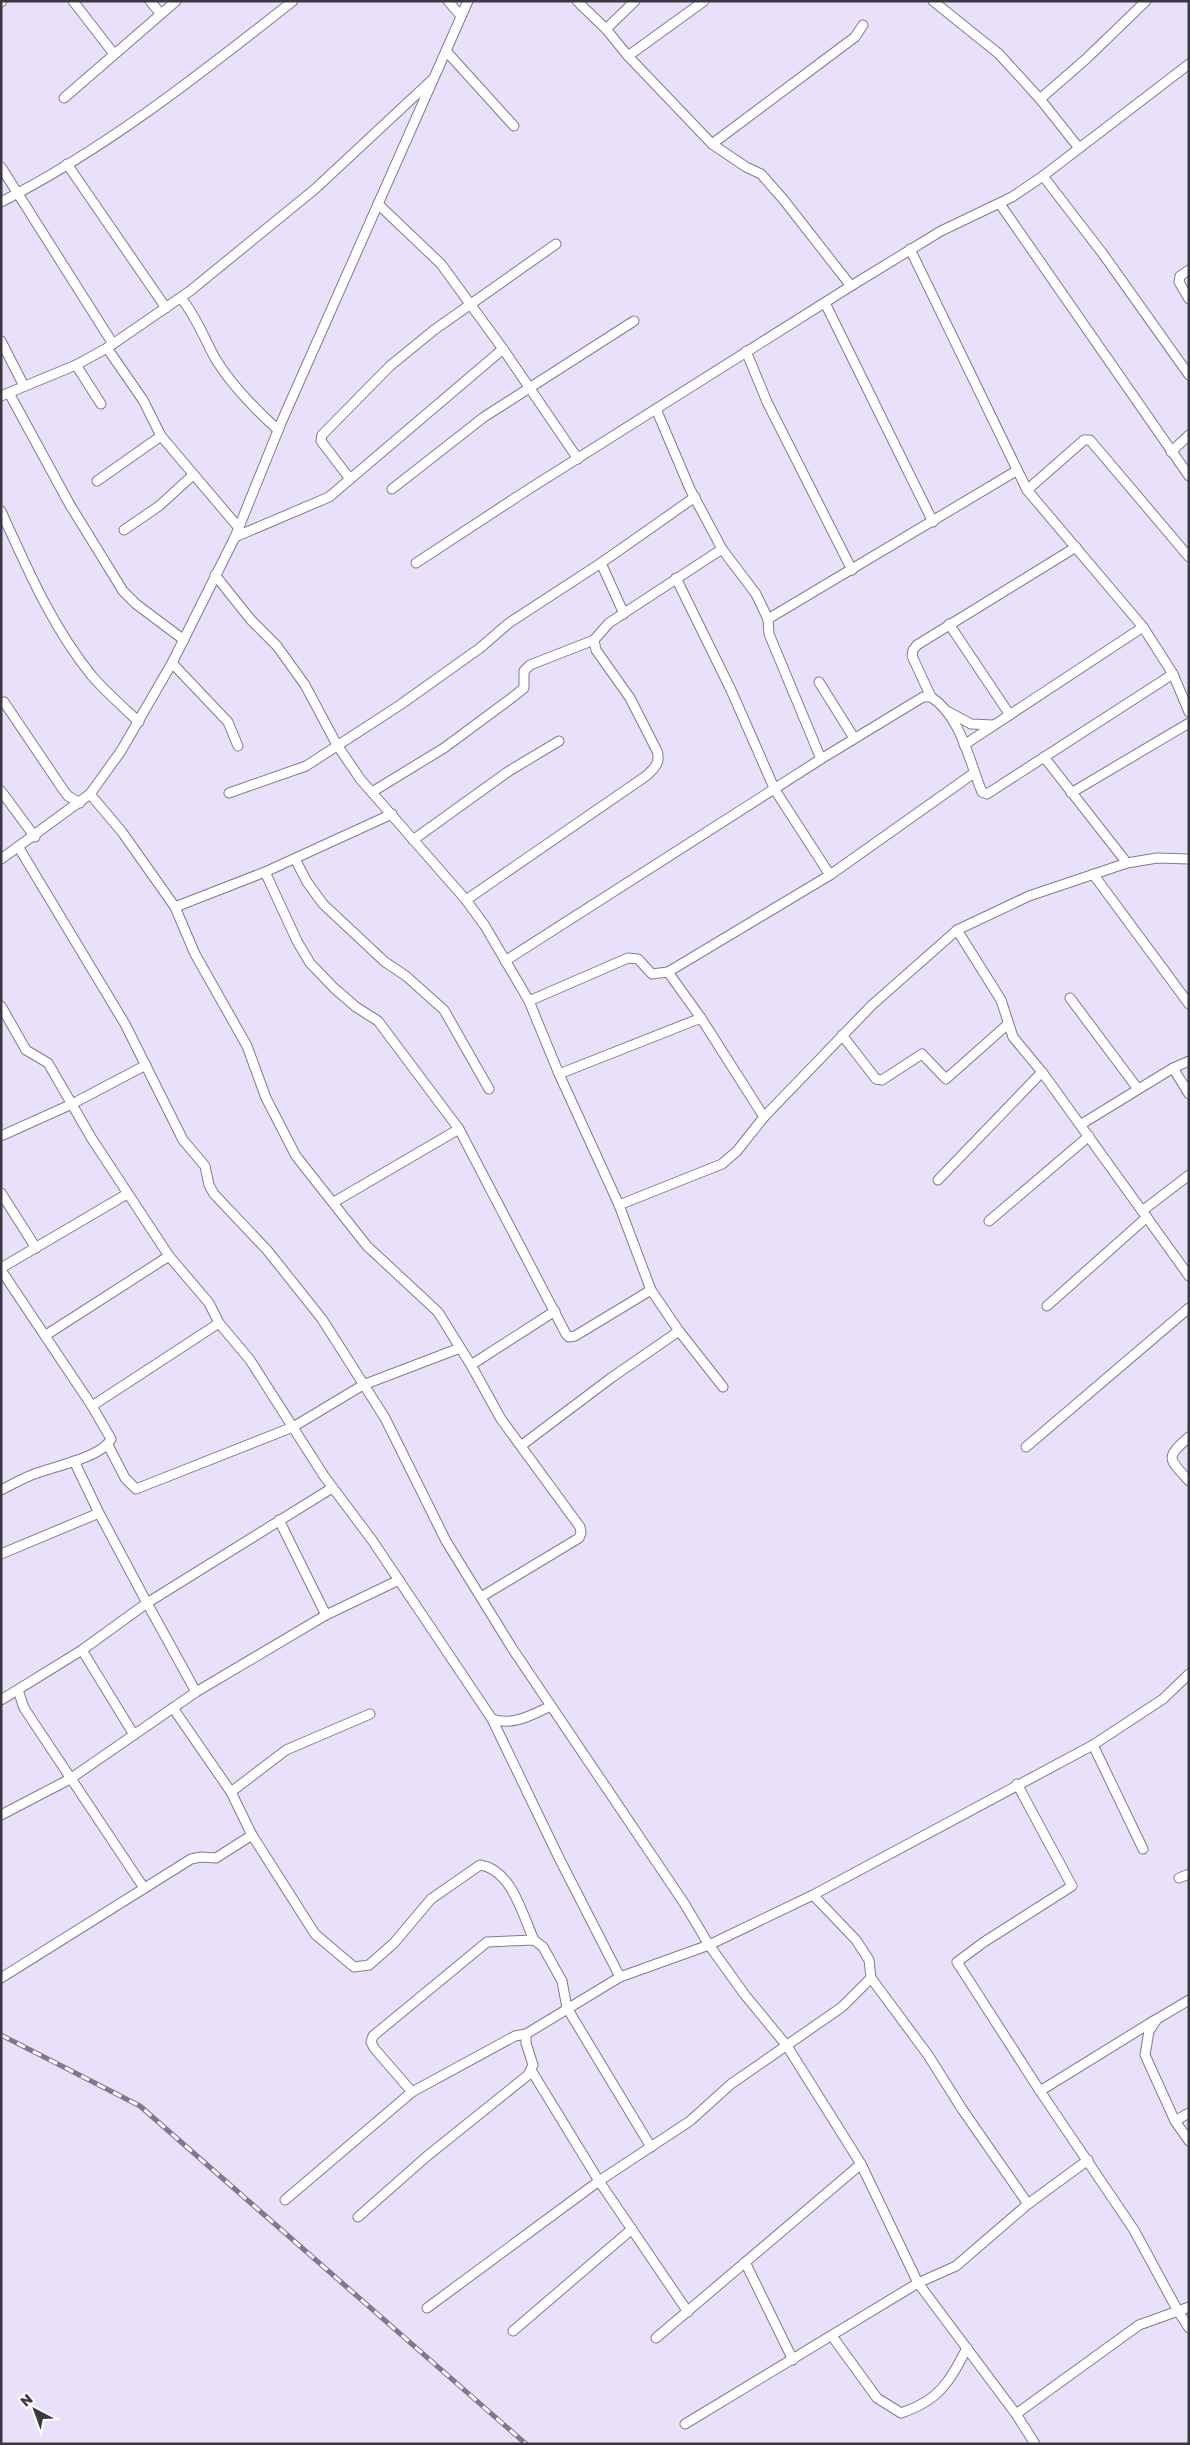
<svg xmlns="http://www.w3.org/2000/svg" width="1190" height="2445" font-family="'Golos Text',sans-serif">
<rect width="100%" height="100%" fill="#e9e0fa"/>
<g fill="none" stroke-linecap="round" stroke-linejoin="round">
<defs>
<g id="minor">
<path d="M73,1L114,54"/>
<path d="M150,1L161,14"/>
<path d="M448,1L461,16"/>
<path d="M577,1L606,29L628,56L704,1"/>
<path d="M933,1L999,54L1040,99L1079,148"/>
<path d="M1,2L2,1"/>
<path d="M606,29L635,1"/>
<path d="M446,51L514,126"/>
<path d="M628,56L712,144L746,167L761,174L783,199L851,286"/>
<path d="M64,98L176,1"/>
<path d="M1040,99L1086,59L1146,1"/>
<path d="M712,144L855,37L863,25"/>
<path d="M67,164L166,308"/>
<path d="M1,167L113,344"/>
<path d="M1043,176L1103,254L1189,375"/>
<path d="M1,202C107,148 200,74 293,1"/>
<path d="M378,204L441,264L503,349L578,459"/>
<path d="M1000,204L1189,476"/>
<path d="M910,249L1027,490L1143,627L1173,674L1189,712"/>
<path d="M1189,270L1180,276L1179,282L1189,299"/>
<path d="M181,298C196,316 204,338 215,358C231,385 255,409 278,430"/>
<path d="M825,303L933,522"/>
<path d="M1,341L24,386"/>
<path d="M107,348L143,400L161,436L239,528"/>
<path d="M746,351L767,402L852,570"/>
<path d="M76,365L101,404"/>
<path d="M9,393L70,505L123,591L136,604L184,640"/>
<path d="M1,396L76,365L107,348L190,291L315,189L433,79"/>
<path d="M656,409L690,489L722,549L756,594L768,619L769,634L821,759"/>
<path d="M1171,452L1189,435"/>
<path d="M350,479L321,441L322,435L390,366L434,330L556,244"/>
<path d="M97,481L161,436"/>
<path d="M392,489L484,417L634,321"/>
<path d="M1027,490L1084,440H1090L1189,557"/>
<path d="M1,511C27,568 52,627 92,676C106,692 123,707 139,722"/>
<path d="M124,530L159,506L193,475"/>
<path d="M235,537L329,497L503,349"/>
<path d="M416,563L529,489L851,286L941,231L1012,197L1043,176L1189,64"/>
<path d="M601,563L624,614"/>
<path d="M215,575L251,620L277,646L305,685L337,745L361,780L466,900L485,926L529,1001L559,1074L619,1205L651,1290L679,1331L723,1387"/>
<path d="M676,578L731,690L775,790L830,875"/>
<path d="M768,619L1016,471"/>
<path d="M949,624L1010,715"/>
<path d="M172,663L228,722L238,746"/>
<path d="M819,682L854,738"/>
<path d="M931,697L912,656L913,650L917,645L1076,547"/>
<path d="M4,702L62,788L68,796L80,803"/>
<path d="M947,711L971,724L993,725"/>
<path d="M964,745L1143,627"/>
<path d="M1044,757L1127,863"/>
<path d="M1,791L35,837"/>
<path d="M372,792L444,748L513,697L524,688V671L530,665L594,640L609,623L722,549"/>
<path d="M229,793L306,766L400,705L480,648L509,623L601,563L695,497"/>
<path d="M1071,793L1189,723"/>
<path d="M90,794L122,832L175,907L195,954L247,1046L266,1098L296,1156L367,1246L438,1312L471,1365L501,1419L580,1527L581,1533L579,1538L481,1597"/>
<path d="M413,840L509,771L559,741"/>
<path d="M19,848L125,1024L183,1140L205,1166L209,1185L214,1194L267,1250L322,1319L385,1418L446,1541L512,1648L684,1903L709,1945L745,1995L787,2046L861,2164L918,2283L1016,2414L1035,2444"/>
<path d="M1,859L90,794L121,751L172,663L235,537L281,423L468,1"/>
<path d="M295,859L307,882L323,904L385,962L406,976L444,1010L489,1089"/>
<path d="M265,872L297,941L310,963L334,988L356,1007L378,1021L459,1129L566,1334L569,1337L575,1336L651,1290"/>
<path d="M1093,874L1189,1004"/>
<path d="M466,900L646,776C654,769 661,762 657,751L630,698L596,650L594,640"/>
<path d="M175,907L265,872L392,814"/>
<path d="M957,930L1001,1000L1013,1037L1042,1072L1189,1276"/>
<path d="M505,961L821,759L923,697H931C961,716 969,761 982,792L987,794L1173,674"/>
<path d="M668,972L701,1018L764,1117"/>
<path d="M1070,998L1138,1089"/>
<path d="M529,1001L628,958L638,959L652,974L668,972L830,875L974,773"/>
<path d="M1,1006L26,1050L48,1063L92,1139L169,1256L209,1303L219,1323L250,1360L324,1476L372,1540L492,1719C514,1726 531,1715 551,1706"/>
<path d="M842,1035L876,1079L882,1080L922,1054L946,1079L1008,1024"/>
<path d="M1173,1068L1189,1094"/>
<path d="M559,1074L701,1018"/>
<path d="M1080,1125L1173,1068L1189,1061"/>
<path d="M1,1136L72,1104L146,1065"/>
<path d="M938,1180L1042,1072"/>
<path d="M1,1193L36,1248"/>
<path d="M334,1202L459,1129"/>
<path d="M619,1205L722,1164L737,1151L764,1117L872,1005L957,930L1029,896L1127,863L1157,858L1189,859"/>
<path d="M1142,1211L1189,1175"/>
<path d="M989,1221L1089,1136"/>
<path d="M1,1268L127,1194"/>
<path d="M1,1270L92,1406"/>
<path d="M1047,1306L1147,1217"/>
<path d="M46,1335L169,1256"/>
<path d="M471,1365L555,1311"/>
<path d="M1189,1437C1165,1458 1168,1458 1189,1481"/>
<path d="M108,1445L125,1478L136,1489L293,1427L363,1385L460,1348"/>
<path d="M522,1445L611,1378L679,1331"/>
<path d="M1026,1447L1189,1308"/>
<path d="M1,1490C13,1484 25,1477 37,1473C56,1466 102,1457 111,1439L92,1406L219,1323"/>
<path d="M279,1520L326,1615"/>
<path d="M1,1554L99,1513"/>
<path d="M82,1650L134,1735"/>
<path d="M18,1690L24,1708L144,1888"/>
<path d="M196,1692L147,1603L332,1488"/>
<path d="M1,1700L82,1650L147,1603L99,1513L74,1461"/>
<path d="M173,1708L231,1792L252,1835L315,1934L354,1967L369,1965L394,1943L431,1899L480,1865C512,1870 522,1914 534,1940"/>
<path d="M492,1719L560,1860L620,1977L709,1945L813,1895L1093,1745L1163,1699L1189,1674"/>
<path d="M1093,1745L1143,1849"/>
<path d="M231,1792L286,1750L370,1714"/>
<path d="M1,1815L70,1779L196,1692L326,1615L399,1580"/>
<path d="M1179,1878L1189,1874"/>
<path d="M1,1978L191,1859L201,1857L216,1858L252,1835"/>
<path d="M871,1978L928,2055L962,2109L1028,2204"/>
<path d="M1189,2000L1157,2019L1149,2031L1145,2055L1175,2121L1189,2141"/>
<path d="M531,2070L599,2181L688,2312"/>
<path d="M1040,2091L1155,2020"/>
<path d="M412,2092L374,2048L371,2042L373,2036L487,1942L534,1940L543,1947L562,1981L567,2008L651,2147"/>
<path d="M1175,2121L1189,2113"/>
<path d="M285,2200L412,2092L515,2036L526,2034"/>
<path d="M358,2217L426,2157L528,2075L533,2065L526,2043V2034L620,1977"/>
<path d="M745,2262L793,2360"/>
<path d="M1189,2307L1178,2311L1189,2328"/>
<path d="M427,2308L599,2181L690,2121L731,2084L842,2007L871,1978L869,1960L856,1940L813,1895"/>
<path d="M513,2331L632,2229"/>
<path d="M832,2336L877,2398L901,2413C940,2400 949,2382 967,2348"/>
<path d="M656,2338L861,2164"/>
<path d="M1016,2414L1139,2325L1178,2311L1134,2230L1040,2091L957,1962L984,1942L1072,1886L1017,1784"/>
<path d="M685,2424L918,2283L956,2266L1028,2204L1088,2160"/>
</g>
</defs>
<use href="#minor" stroke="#827a92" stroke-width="11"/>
<use href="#minor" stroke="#fff" stroke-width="9"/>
<defs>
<path id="rail" d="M1,2035L140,2106L526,2444"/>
</defs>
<use href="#rail" stroke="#7f798a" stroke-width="5"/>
<use href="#rail" stroke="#fff" stroke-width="3" stroke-dasharray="9" stroke-linecap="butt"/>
</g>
<rect width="1190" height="2445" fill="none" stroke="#3c3843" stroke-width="5"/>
<g transform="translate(35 2410) rotate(319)" stroke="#ffffff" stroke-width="4" paint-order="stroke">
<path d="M0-4L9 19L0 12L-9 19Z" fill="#3c3843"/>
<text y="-8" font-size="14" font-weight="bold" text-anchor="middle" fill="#3c3843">N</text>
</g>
</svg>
